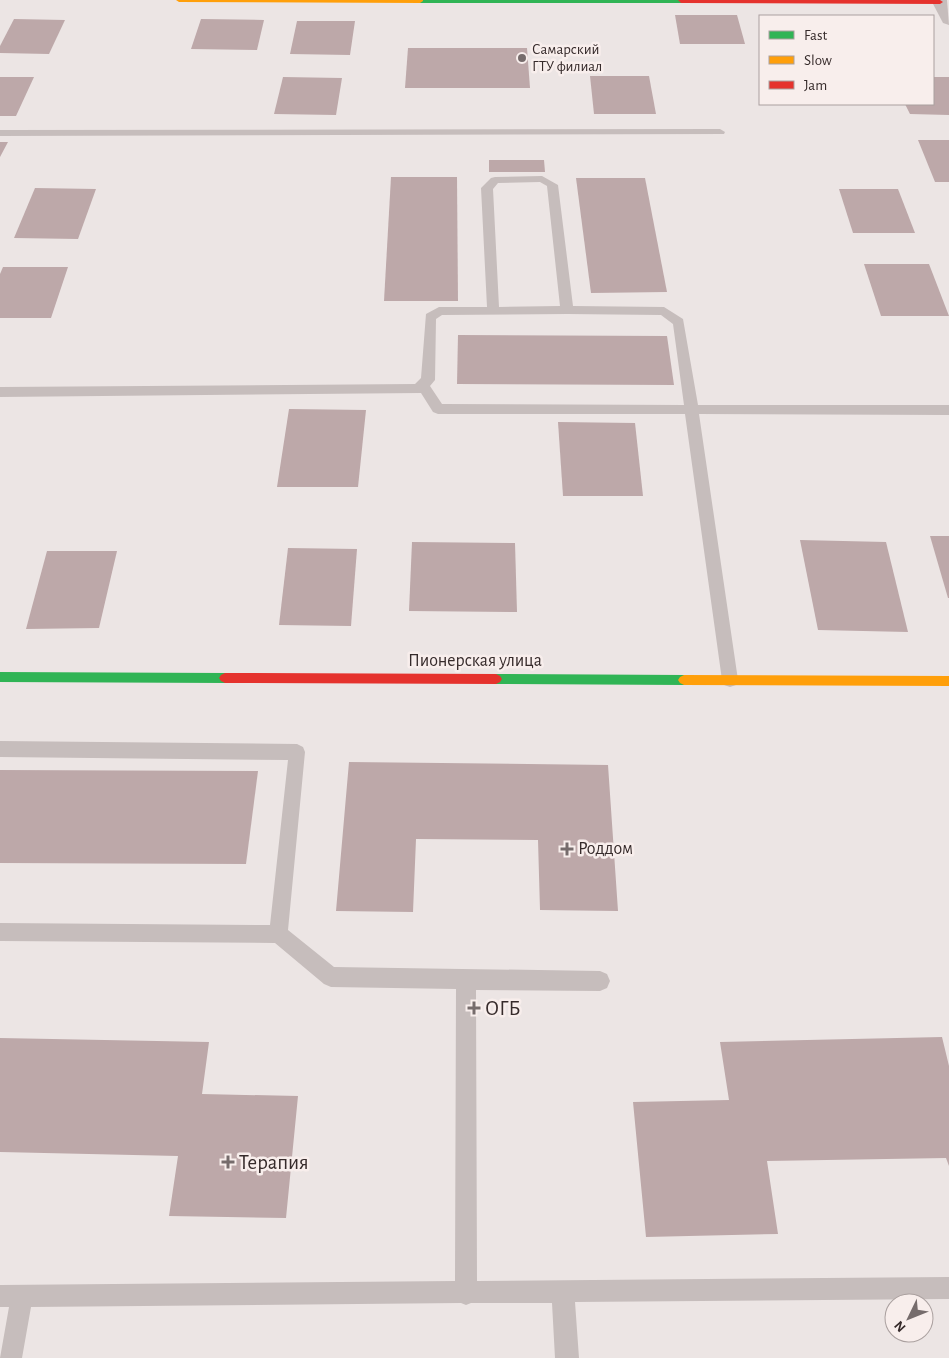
<svg xmlns="http://www.w3.org/2000/svg" width="949" height="1358" font-family="'Alegreya Sans',sans-serif">
<rect width="100%" height="100%" fill="#ece5e4"/>
<g fill="#bda8a9">
<path d="M675,15H737L745,44H680Z"/>
<path d="M14,19L65,20L49,54L0,53V46Z"/>
<path d="M201,19L264,20L257,50L191,49Z"/>
<path d="M297,21H355L350,55L290,54Z"/>
<path d="M408,48H527L530,88H405Z"/>
<path d="M590,76H649L656,114H594Z"/>
<path d="M0,77H34L16,116H0Z"/>
<path d="M283,77L342,78L336,115L274,114Z"/>
<path d="M933,77H949V115L910,114L905,104H933Z"/>
<path d="M918,140H949V182H935Z"/>
<path d="M0,142H8L0,157Z"/>
<path d="M489,160H544L545,172H489Z"/>
<path d="M391,177H457L458,301H384Z"/>
<path d="M576,178H645L667,292L591,293Z"/>
<path d="M35,188L96,189L78,239L14,238Z"/>
<path d="M839,189H898L915,233H853Z"/>
<path d="M864,264H929L949,316H881Z"/>
<path d="M3,267H68L51,318H0V274Z"/>
<path d="M458,335L667,336L674,385L457,384Z"/>
<path d="M289,409L366,410L358,487H277Z"/>
<path d="M558,422L635,423L643,496H563Z"/>
<path d="M930,536H949V598H948Z"/>
<path d="M800,540L886,542L908,632L818,630Z"/>
<path d="M412,542L515,543L517,612L409,611Z"/>
<path d="M288,548L357,549L351,626L279,625Z"/>
<path d="M47,551H117L99,628L26,629Z"/>
<path d="M349,762L608,765L618,911L540,910L538,840L416,839L413,912L336,911Z"/>
<path d="M0,770L258,771L246,864L0,863Z"/>
<path d="M942,1037L949,1066V1166L946,1158L767,1161L778,1234L646,1237L633,1102L729,1100L720,1042Z"/>
<path d="M0,1038L209,1042L202,1094L298,1096L286,1218L169,1216L178,1156L0,1152Z"/>
</g>
<g fill="none" stroke-linecap="round" stroke-linejoin="round">
<g fill="#c6bdbc" fill-rule="evenodd">
<path d="M720,129L725,132L724,134L0,136V130Z"/>
<path d="M542,176L558,185L573,306L664,307L683,319L698,405H949V415L699,414L738,680L736,685L730,687L724,685L722,680L685,414H438L433,412L421,393L0,397V387L415,384L421,378L426,314L439,307H487L481,188L491,178L495,177ZM540,182L547,186L560,306L499,307L493,189L498,183ZM567,314L661,315L673,324L684,405L442,404L430,386L435,380L436,319L442,315Z"/>
<path d="M0,741L297,744L303,747L305,752L288,930L334,967L600,971L607,974L610,981L607,988L600,991L476,990L477,1281L949,1277V1299L575,1302L579,1358H555L552,1303H471L466,1305L461,1303L31,1307L22,1358H0L9,1307H0V1285L455,1281L456,989L331,987L324,984L275,943L0,941V923L270,925L288,760L0,757Z"/>
</g>
<path fill="#c6bdbc" fill-rule="evenodd" d="M931,0H947L949,25L943,23Z"/>
<g fill="#30b455" fill-rule="evenodd">
<path d="M417,0H684V1L681,3H420Z"/>
<path d="M0,672L225,673L229,675L231,678L229,681L225,683L0,682Z"/>
<path d="M496,674L684,675L688,677L690,680L688,683L684,685L496,684L492,682L490,679L492,676Z"/>
</g>
<g fill="#ff9f0a" fill-rule="evenodd">
<path d="M176,0H423V1L420,3L179,2Z"/>
<path d="M684,675L949,676V686L684,685L680,683L678,680L680,677Z"/>
</g>
<g fill="#e5322d" fill-rule="evenodd">
<path d="M678,0H940L943,2L940,4L681,3Z"/>
<path d="M225,673L496,674L500,676L502,679L500,682L496,684L225,683L221,681L219,678L221,675Z"/>
</g>
</g>
<g fill="#766c6c" stroke="#f8eeec" stroke-width="2">
<circle cx="522" cy="58" r="5"/>
<path d="M564.5 841.5h5v5h5v5h-5v5h-5v-5h-5v-5h5z"/>
<path d="M471.5 1000.5h5v5h5v5h-5v5h-5v-5h-5v-5h5z"/>
<path d="M225.5 1154.5h5v5h5v5h-5v5h-5v-5h-5v-5h5z"/>
</g>
<g text-anchor="middle" dominant-baseline="central" stroke-width="5" stroke-linejoin="round" paint-order="stroke">
<g font-size="15" fill="#362b2b" stroke="#f8eeec" text-anchor="start">
<text x="532" y="49">Самарский<tspan x="532" dy="17">ГТУ филиал</tspan></text>
</g>
<g font-size="18" fill="#362b2b" stroke="#f8eeec">
<text x="475" y="661">Пионерская улица</text>
</g>
<g font-size="18" fill="#362b2b" stroke="#f8eeec" text-anchor="start">
<text x="578" y="849">Роддом</text>
</g>
<g font-size="21" fill="#362b2b" stroke="#f8eeec" text-anchor="start">
<text x="485" y="1008">ОГБ</text>
<text x="239" y="1162">Терапия</text>
</g>
</g>
<rect x="759" y="15" width="175" height="90" fill="#f8eeec" stroke="#aaa09f"/>
<rect x="769" y="31" width="25" height="8" fill="#30b455" stroke="#aaa09f"/>
<text x="804" y="40" font-size="15" fill="#362b2b">Fast</text>
<rect x="769" y="56" width="25" height="8" fill="#ff9f0a" stroke="#aaa09f"/>
<text x="804" y="65" font-size="15" fill="#362b2b">Slow</text>
<rect x="769" y="81" width="25" height="8" fill="#e5322d" stroke="#aaa09f"/>
<text x="804" y="90" font-size="15" fill="#362b2b">Jam</text>
<g transform="translate(909 1318) rotate(227)"><circle r="24" fill="#f8eeec" stroke="#aaa09f"/>
<path d="M0-4L9 19L0 12L-9 19Z" fill="#766c6c"/>
<text y="-8" font-size="14" font-weight="bold" text-anchor="middle" fill="#362b2b">N</text>
</g>
</svg>
